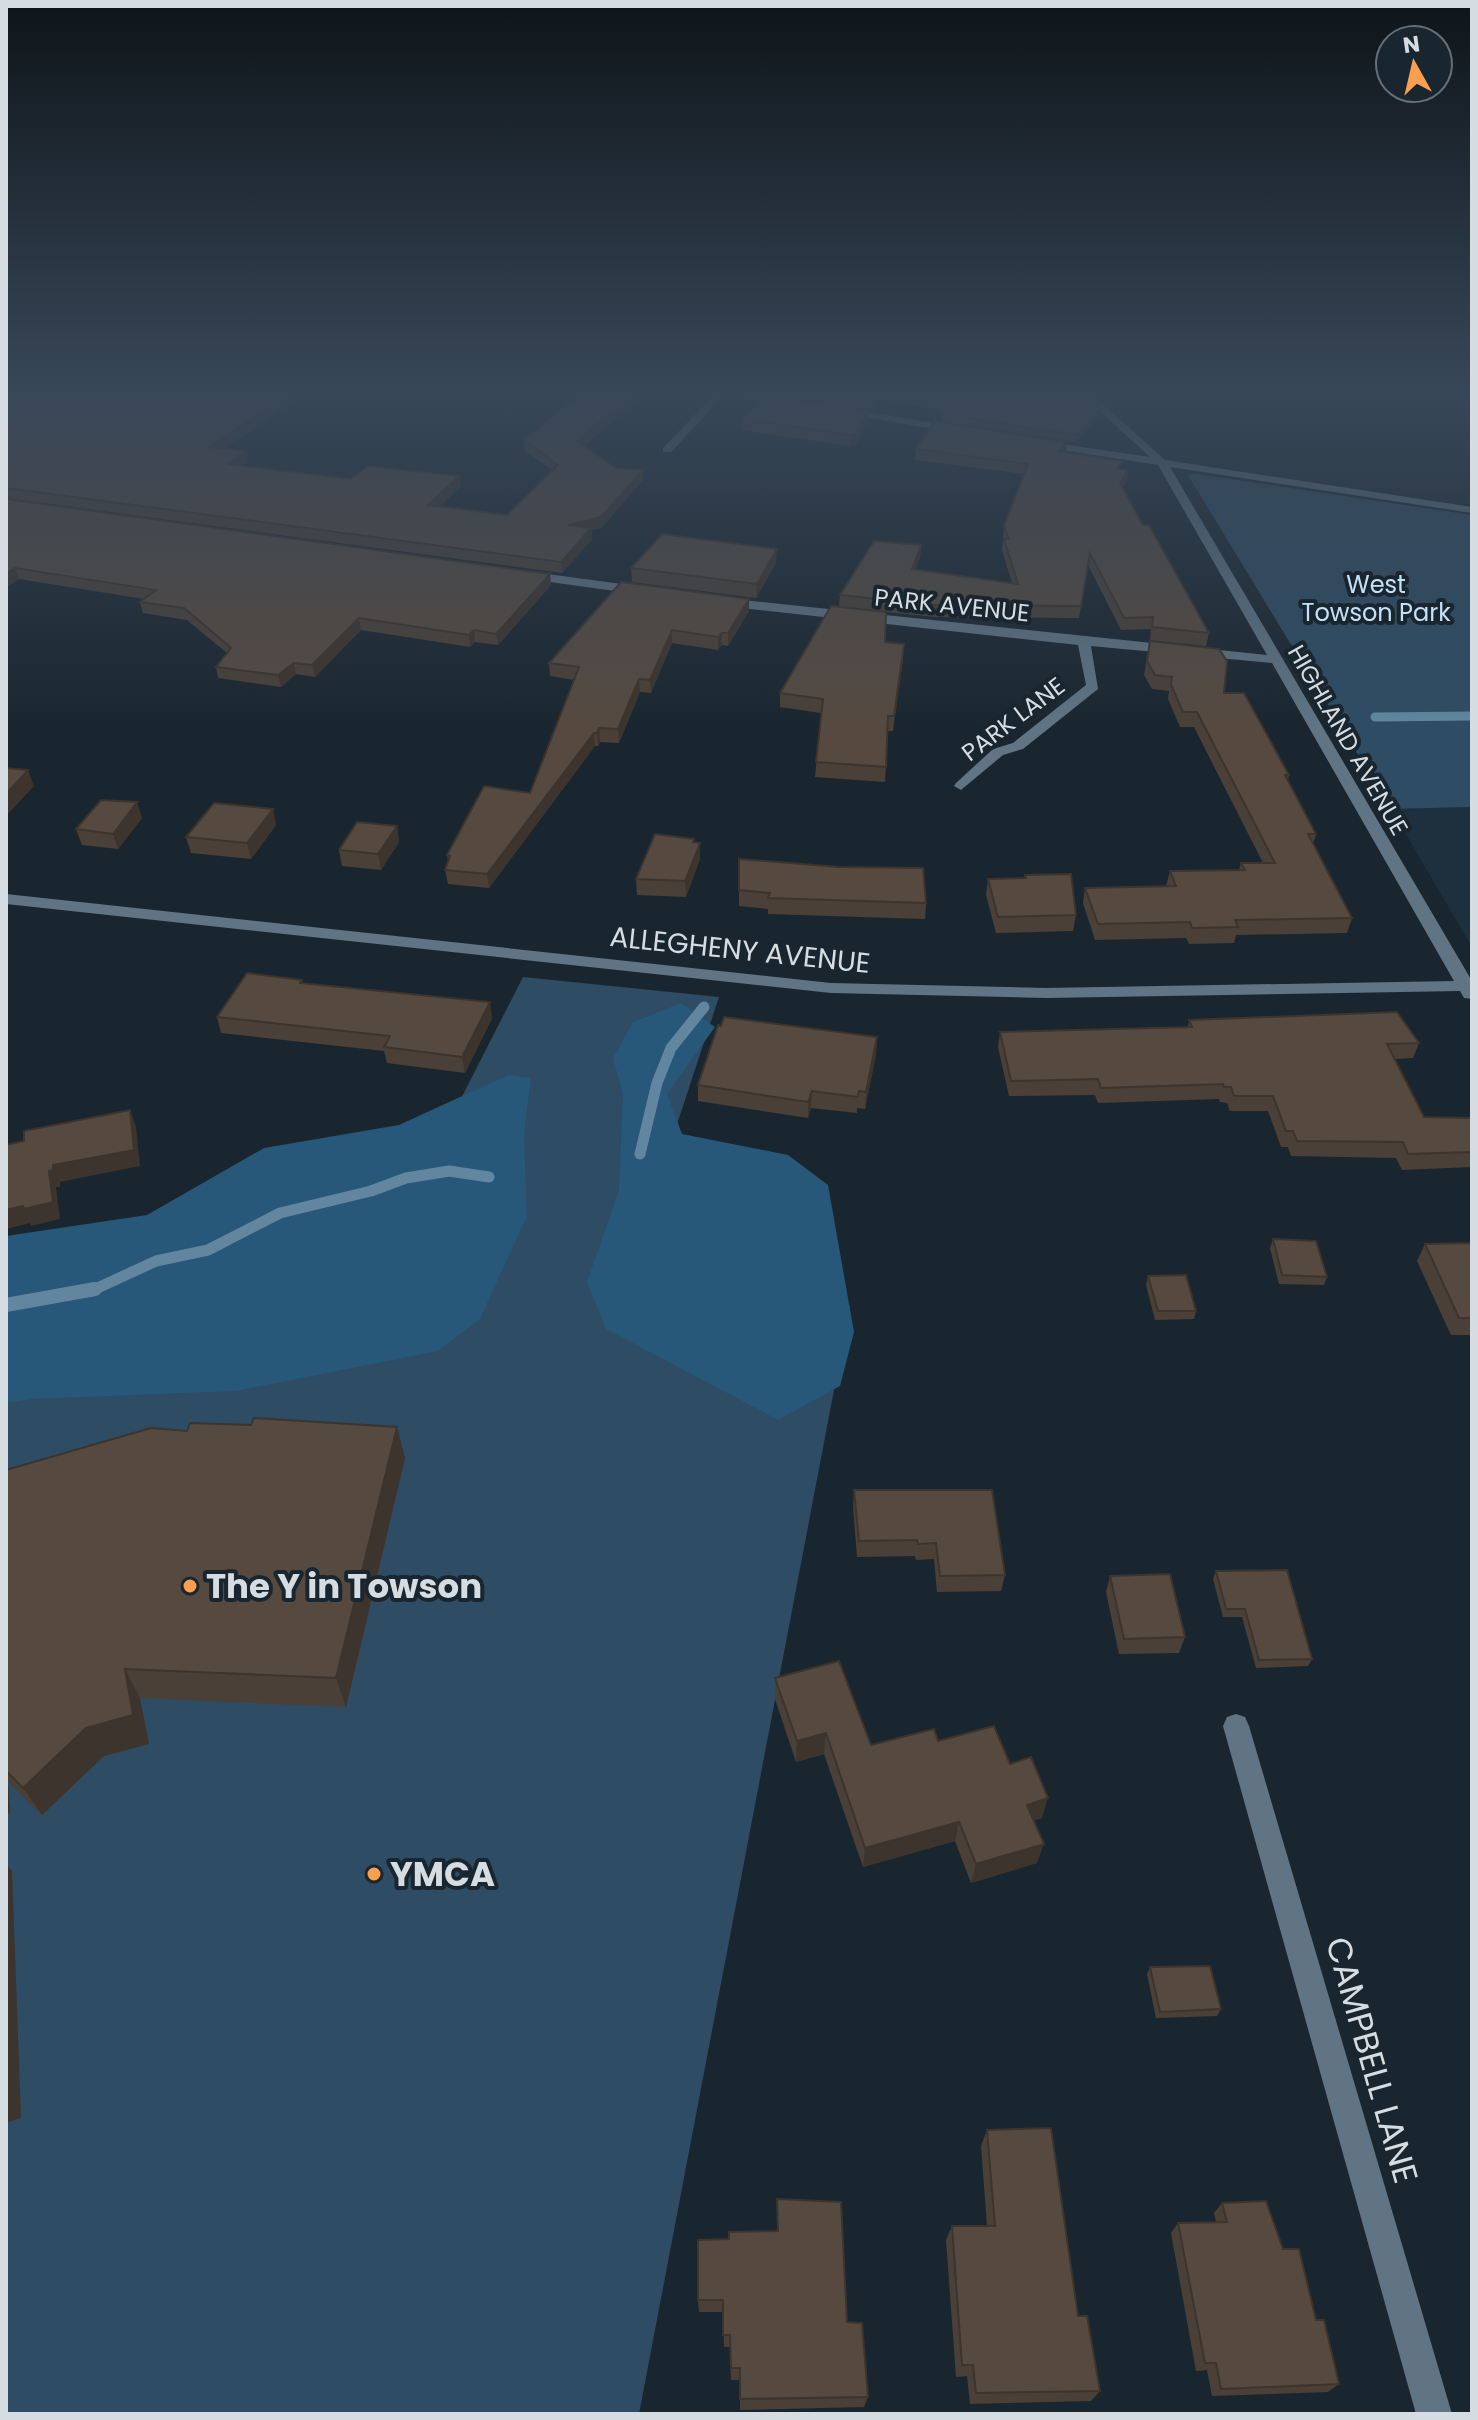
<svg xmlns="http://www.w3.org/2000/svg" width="1478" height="2420" font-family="Poppins,sans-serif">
<rect width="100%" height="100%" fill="#1a262f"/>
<path fill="#1e2f3d" d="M1472,807V947L1391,809Z"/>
<g fill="#2e4c63">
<path d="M1196,474L1472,515V807L1391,809L1188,475Z"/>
<path d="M523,977L719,997L615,1312L850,1306L639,2414H6V1334L347,1322Z"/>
</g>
<g fill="#275779">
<path d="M681,1003L715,1027L667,1094L682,1134L788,1155L828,1185L854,1332L840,1386L778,1420L606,1329L587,1282L619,1190L623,1095L613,1058L633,1022Z"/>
<path d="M508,1075L531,1078L524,1135L527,1216L480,1319L438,1351L236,1391L32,1399L6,1403V1236L147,1215L264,1148L399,1125Z"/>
</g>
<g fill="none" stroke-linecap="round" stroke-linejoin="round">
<path stroke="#6286a0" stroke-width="9" d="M1375,717L1472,716"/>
<g stroke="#6286a0" stroke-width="11">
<path d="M640,1154L657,1083L671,1048L704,1007"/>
<path d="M91,1291L156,1261L208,1250L280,1213L371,1191L406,1178L449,1171L489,1177"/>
</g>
<path stroke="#6286a0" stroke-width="14" d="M6,1305L95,1289"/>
<g fill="#607484" fill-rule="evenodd">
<path d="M704,390H727L797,403L792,406L724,395L671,452H663V448L715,394Z"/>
<path d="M1077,390H1087L1165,460L1472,507V513L1170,467L1472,981V999L1464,998L1460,991L1046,998L831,993L6,904V894L831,983L1046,988L1454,981L1272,663L1091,646L1098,689L1023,749L1003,755L961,790L954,786L956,783L993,749L1013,743L1086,685L1078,645L723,606L717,602L723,598L1267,655L1158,465L1037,446V442L1041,441L1150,457Z"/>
<path d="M844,408L958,427L963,430L958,433L840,413Z"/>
<path d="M525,571L644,587L650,591L644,595L521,578V572Z"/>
<path d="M1236,1714L1245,1717L1249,1726L1452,2414H1416L1223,1726L1227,1717Z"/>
</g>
</g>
<g fill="#4a4037">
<path d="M18,390H310L223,449L248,461L242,466L351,479L461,486L439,507L507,515L552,470L525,451L524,440L637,400L584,446L616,468L643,480L601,528L591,530L592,539L562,573L6,498V396Z"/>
<path d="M783,390H1080L1100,415L1076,442L941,421L942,414L944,410L880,400L874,410L783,396Z"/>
<path d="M742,419L868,421L856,444L849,446L742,430Z"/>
<path d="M1067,442L1066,452L1121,469L1127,481L1122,487L1143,525L1209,633L1206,646L1150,640L1151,629L1121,630L1088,565L1079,618L935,617L839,607L840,595L921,545L920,557L915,570L1012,583L1002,550L1004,526L1024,474L915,460L916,449Z"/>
<path d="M6,499L550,574L551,585L498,645L475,642L470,647L361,630L315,677L296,674L281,687L218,678L216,667L227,653L187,620L143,613L140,602L144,599L19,579L6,587Z"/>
<path d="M776,563L756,598L632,582L631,568Z"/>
<path d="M749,599V611L728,646L722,645L718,650L672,643L651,693L640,692L619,743L600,742L598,746H595L489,888L448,884L445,870L448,861L447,855L530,793L574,680L550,676L549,663Z"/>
<path d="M1150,641L1224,693L1289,775L1288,780L1316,834L1313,844L1352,918L1347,933L1236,935L1234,943L1189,944L1186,938L1095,940L1083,903L1085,888L1166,886L1170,871L1239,870L1241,863H1263L1194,727H1180L1168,699L1169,691L1152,689L1144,675Z"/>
<path d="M885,642L903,659L893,731H888L885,782L815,777L821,713L780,707V693Z"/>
<path d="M142,818L118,849L82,845L76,829Z"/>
<path d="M276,825L251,859L191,853L186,837Z"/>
<path d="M397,826L399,842L381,870L342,866L339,850Z"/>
<path d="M694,842L700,859L686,897L637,895L636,879Z"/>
<path d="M739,859L839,867L926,903L925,919L768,914V909L739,906Z"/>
<path d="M1025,875L1076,915L1073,931L996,933L986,895L988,879L1024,878Z"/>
<path d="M303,983L492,1018L465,1073L387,1063L384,1051L221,1033L217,1017Z"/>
<path d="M1189,1020L1419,1043L1413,1058L1395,1059L1424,1117L1472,1118V1167L1402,1170L1396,1158L1291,1156L1288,1147H1281L1268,1111H1230L1227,1103L1220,1102L1219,1099L1098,1103L1095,1095L1009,1096L998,1047L1000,1032L1188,1027Z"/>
<path d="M877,1037L876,1054L865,1109L857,1108V1113L811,1108L808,1118L698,1101V1085Z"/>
<path d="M1273,1239L1327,1277L1324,1285L1279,1284L1270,1248Z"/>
<path d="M1472,1243V1335H1451L1417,1261L1425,1244Z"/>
<path d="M1148,1276L1196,1311L1194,1319L1155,1320L1146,1285Z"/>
<path d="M397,1427L405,1458L346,1707L140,1698L149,1744L104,1756L42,1815L8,1782L10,1812L6,1815V1470Z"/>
<path d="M854,1490L1005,1575L1001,1591L937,1592L934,1559L916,1560L915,1556L857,1557L853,1507Z"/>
<path d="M1216,1571L1312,1659L1308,1666L1256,1668L1242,1617H1223L1213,1579Z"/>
<path d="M1110,1576L1185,1637L1179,1653L1119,1654L1106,1592Z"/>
<path d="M775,1678L871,1745L938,1741L1010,1764L1042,1818L1034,1820L1037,1863L971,1883L955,1841L863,1867L824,1754L796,1762L775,1699Z"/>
<path d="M1150,1967L1221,2009L1217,2016L1156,2018L1147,1974Z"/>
<path d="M987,2130L1078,2316L1100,2391L1091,2401L970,2404L967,2376L956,2377L946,2240L952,2226H987L981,2146Z"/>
<path d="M777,2199L847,2322L868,2397L864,2407L740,2410V2380H731L730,2347H724L723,2312H699L698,2300L729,2239L777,2231Z"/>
<path d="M1222,2203L1283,2249L1316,2320L1339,2384L1328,2392L1212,2396L1207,2370L1196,2371L1171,2233L1178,2223L1216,2222L1214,2213Z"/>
</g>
<g fill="#3c342d">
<path d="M6,390H17L6,395Z"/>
<path d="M294,390H310L210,457L208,447Z"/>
<path d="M636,390L637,400L578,452L577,441Z"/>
<path d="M880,394V400L874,410L875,403Z"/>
<path d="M1101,409L1100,415L1076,442L1077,435Z"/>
<path d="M869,411L868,421L856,444L849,446L850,435Z"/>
<path d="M1067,442L1066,453L1059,451Z"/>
<path d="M246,451L248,461L230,475L228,464Z"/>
<path d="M643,470V480L601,528L591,530L592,539L562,573L561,562L568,525Z"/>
<path d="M1128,470L1127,481L1118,494L1120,483Z"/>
<path d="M459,476L461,486L429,516L428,505Z"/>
<path d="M921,545L920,557L911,581L912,569Z"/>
<path d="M777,549L776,563L756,598L757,584Z"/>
<path d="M15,568L19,579L6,587V574Z"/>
<path d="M550,574L551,585L498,645L496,634Z"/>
<path d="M749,599V611L728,646V633Z"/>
<path d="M359,618L361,630L315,677L312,665Z"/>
<path d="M474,630L475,642L470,647L469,635Z"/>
<path d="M672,630V643L651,693L650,680Z"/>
<path d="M722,633V645L718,650V637Z"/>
<path d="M904,644L903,659L893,731L894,716Z"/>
<path d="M294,663L296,674L281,687L278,675Z"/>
<path d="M639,679L640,692L619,743L618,729Z"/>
<path d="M599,728L600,742L598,746L597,733Z"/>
<path d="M594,733L595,746L489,888L487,874Z"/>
<path d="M28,770L34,786L6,816V794Z"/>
<path d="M137,802L142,818L118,849L113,834Z"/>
<path d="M273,809L276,825L251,859L247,843Z"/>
<path d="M397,826L399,842L381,870L378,854Z"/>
<path d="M700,843V859L686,897L685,881Z"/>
<path d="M490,1002L492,1018L465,1073L462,1057Z"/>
<path d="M877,1037L876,1054L865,1109L866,1092Z"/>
<path d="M812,1091L811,1108L808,1118V1102Z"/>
<path d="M130,1110L136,1127L140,1166L60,1182V1187H56L60,1219L31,1226L30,1223L6,1229V1210L49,1171L53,1165Z"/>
<path d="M397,1427L405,1458L346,1707L336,1678Z"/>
<path d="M125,1669L140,1698L149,1744L104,1756L42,1815L23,1788Z"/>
<path d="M826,1733L824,1754L796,1762L797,1741Z"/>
<path d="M6,1778L8,1782L10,1812L6,1815Z"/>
<path d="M1048,1798L1042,1818L1022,1824L1027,1805Z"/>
<path d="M959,1822L955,1841L863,1867L865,1848Z"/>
<path d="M1044,1844L1037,1863L971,1883L976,1864Z"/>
<path d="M6,1864L12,1871L21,2118L6,2123Z"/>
</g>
<g fill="#564a40" stroke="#3c342d" stroke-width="2">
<path d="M18,390H294L208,447L246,451L228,464L351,479L368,466L459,476L428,505L507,515L558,465L524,440L585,390H636L577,441L616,468L643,470L601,517L568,525L591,528L561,562L6,488V396Z"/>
<path d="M787,390H1080L1101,409L1077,435L942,414L949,403L880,394L875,403Z"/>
<path d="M771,395L869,411L856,434L850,435L742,419Z"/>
<path d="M935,421L1067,442L1059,451L1123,461L1117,469L1128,470L1120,483L1143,525H1149L1209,633L1152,627L1153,617L1124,618L1090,553L1081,606L936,605L840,595L874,541L921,545L912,569L1018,584L1004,539H1009L1004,526L1028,464L916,449Z"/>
<path d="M6,499L550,574L496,634L474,630L469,635L359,618L312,665L294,663L278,675L216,667L231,648L184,608L140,602L156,590L15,568L6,574Z"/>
<path d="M662,534L777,549L757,584L631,568Z"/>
<path d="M621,582L749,599L728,633H722L718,637L672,630L650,680L639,679L618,729L599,728L597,733H594L487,874L445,870L450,856L447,855L484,786L530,793L579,667L549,663Z"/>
<path d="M831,606L886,612L885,642L904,644L894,716H888L886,767L816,762L823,699L780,693Z"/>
<path d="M1150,641L1219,649L1227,661L1224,693H1244L1289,775H1285L1316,834H1308L1352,918L1235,920L1238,927L1192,928L1190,922L1098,924L1085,888L1176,886L1170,871L1245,870L1241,863H1275L1197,712H1183L1171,685L1172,677L1155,675L1147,661Z"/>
<path d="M6,768L28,770L6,794Z"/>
<path d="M101,800L137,802L113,834L76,829Z"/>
<path d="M214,803L273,809L247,843L186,837Z"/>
<path d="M357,822L397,826L378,854L339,850Z"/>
<path d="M655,834L694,839L693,842L700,843L685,881L636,879Z"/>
<path d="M739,859L839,867L923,868L926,903L768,898L770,893L739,890Z"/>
<path d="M1071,874L1076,915L998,917L988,879L1026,878L1025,875Z"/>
<path d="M247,973L302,980L300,983L490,1002L462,1057L384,1047L390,1036L217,1017Z"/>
<path d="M1397,1012L1419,1043L1387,1044L1424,1117L1472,1118V1152L1408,1154L1403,1142L1297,1141L1293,1131H1286L1273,1096H1234L1231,1087H1224L1223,1084L1101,1088L1098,1079L1011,1081L1000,1032L1192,1027L1189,1020Z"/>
<path d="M724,1017L877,1037L866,1092L859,1091L858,1097L812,1091L808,1102L698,1085L718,1025L721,1026Z"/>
<path d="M130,1110L134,1150L53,1165V1170L49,1171L53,1202L24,1209L23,1206L6,1210V1145L24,1141V1131Z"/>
<path d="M1273,1239L1316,1241L1327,1277L1282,1275Z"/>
<path d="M1472,1243V1318H1459L1425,1244Z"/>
<path d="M1186,1275L1196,1311H1158L1148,1276Z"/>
<path d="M254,1418L397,1427L336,1678L125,1669L133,1715L86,1728L23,1788L6,1771V1470L151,1428L187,1431L190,1423L251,1425Z"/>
<path d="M854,1490H992L1005,1575L940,1576L936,1543L918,1544L917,1540L859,1541Z"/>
<path d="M1287,1570L1312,1659L1259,1660L1245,1609H1226L1216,1571Z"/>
<path d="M1170,1574L1185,1637L1124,1639L1110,1576Z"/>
<path d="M839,1661L871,1745L934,1729L938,1741L994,1726L1010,1764L1031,1757L1048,1798L1027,1805L1044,1844L976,1864L959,1822L865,1848L826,1733L797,1741L775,1678Z"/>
<path d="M1210,1966L1221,2009L1160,2012L1150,1967Z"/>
<path d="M1051,2128L1078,2316H1087L1100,2391L976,2393L973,2365H962L952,2226H995L987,2130Z"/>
<path d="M777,2199L841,2202L847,2322L862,2323L868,2397L740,2399V2368H731L730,2335H723V2300H698V2240L729,2239V2232L778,2231Z"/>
<path d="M1266,2201L1283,2249H1299L1316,2320H1324L1339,2384L1221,2389L1216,2363H1205L1178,2223L1227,2222L1222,2203Z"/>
</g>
<linearGradient id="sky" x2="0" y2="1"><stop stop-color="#0e151a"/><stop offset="0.54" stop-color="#384758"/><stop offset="1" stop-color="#384758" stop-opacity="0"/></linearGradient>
<rect width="1478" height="728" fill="url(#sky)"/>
<g fill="#fa9f4f" stroke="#1a262f" stroke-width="3">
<circle cx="190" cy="1586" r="8"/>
<circle cx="374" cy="1874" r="8"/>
</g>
<g text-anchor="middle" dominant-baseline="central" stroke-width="8" stroke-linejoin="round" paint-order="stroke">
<g font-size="24" fill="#c5e1f7" stroke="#1a262f">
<text x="1376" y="584">West<tspan x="1376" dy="28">Towson Park</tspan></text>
</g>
<g font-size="24" fill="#d5dce2" stroke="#1a262f">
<text transform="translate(952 605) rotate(6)">PARK AVENUE</text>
<text transform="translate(1013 719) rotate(-37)">PARK LANE</text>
<text transform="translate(1348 740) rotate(60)">HIGHLAND AVENUE</text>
</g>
<g font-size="28" fill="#d5dce2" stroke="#1a262f">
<text transform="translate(740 950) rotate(6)">ALLEGHENY AVENUE</text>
</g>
<g font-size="34" font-weight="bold" fill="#d5dce2" stroke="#1a262f" text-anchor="start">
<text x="206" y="1586">The Y in Towson</text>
<text x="390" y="1874">YMCA</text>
</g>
<g font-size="34" fill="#d5dce2" stroke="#1a262f">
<text transform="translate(1372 2060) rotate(74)">CAMPBELL LANE</text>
</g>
</g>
<rect width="1478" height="2420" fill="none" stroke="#d5dce2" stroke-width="16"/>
<g transform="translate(1414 64) rotate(352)"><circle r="38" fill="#1a262f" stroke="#656f77" stroke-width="2"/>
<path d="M0-6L14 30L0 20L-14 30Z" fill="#fa9f4f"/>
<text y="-12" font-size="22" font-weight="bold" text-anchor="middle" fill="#d5dce2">N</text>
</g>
</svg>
